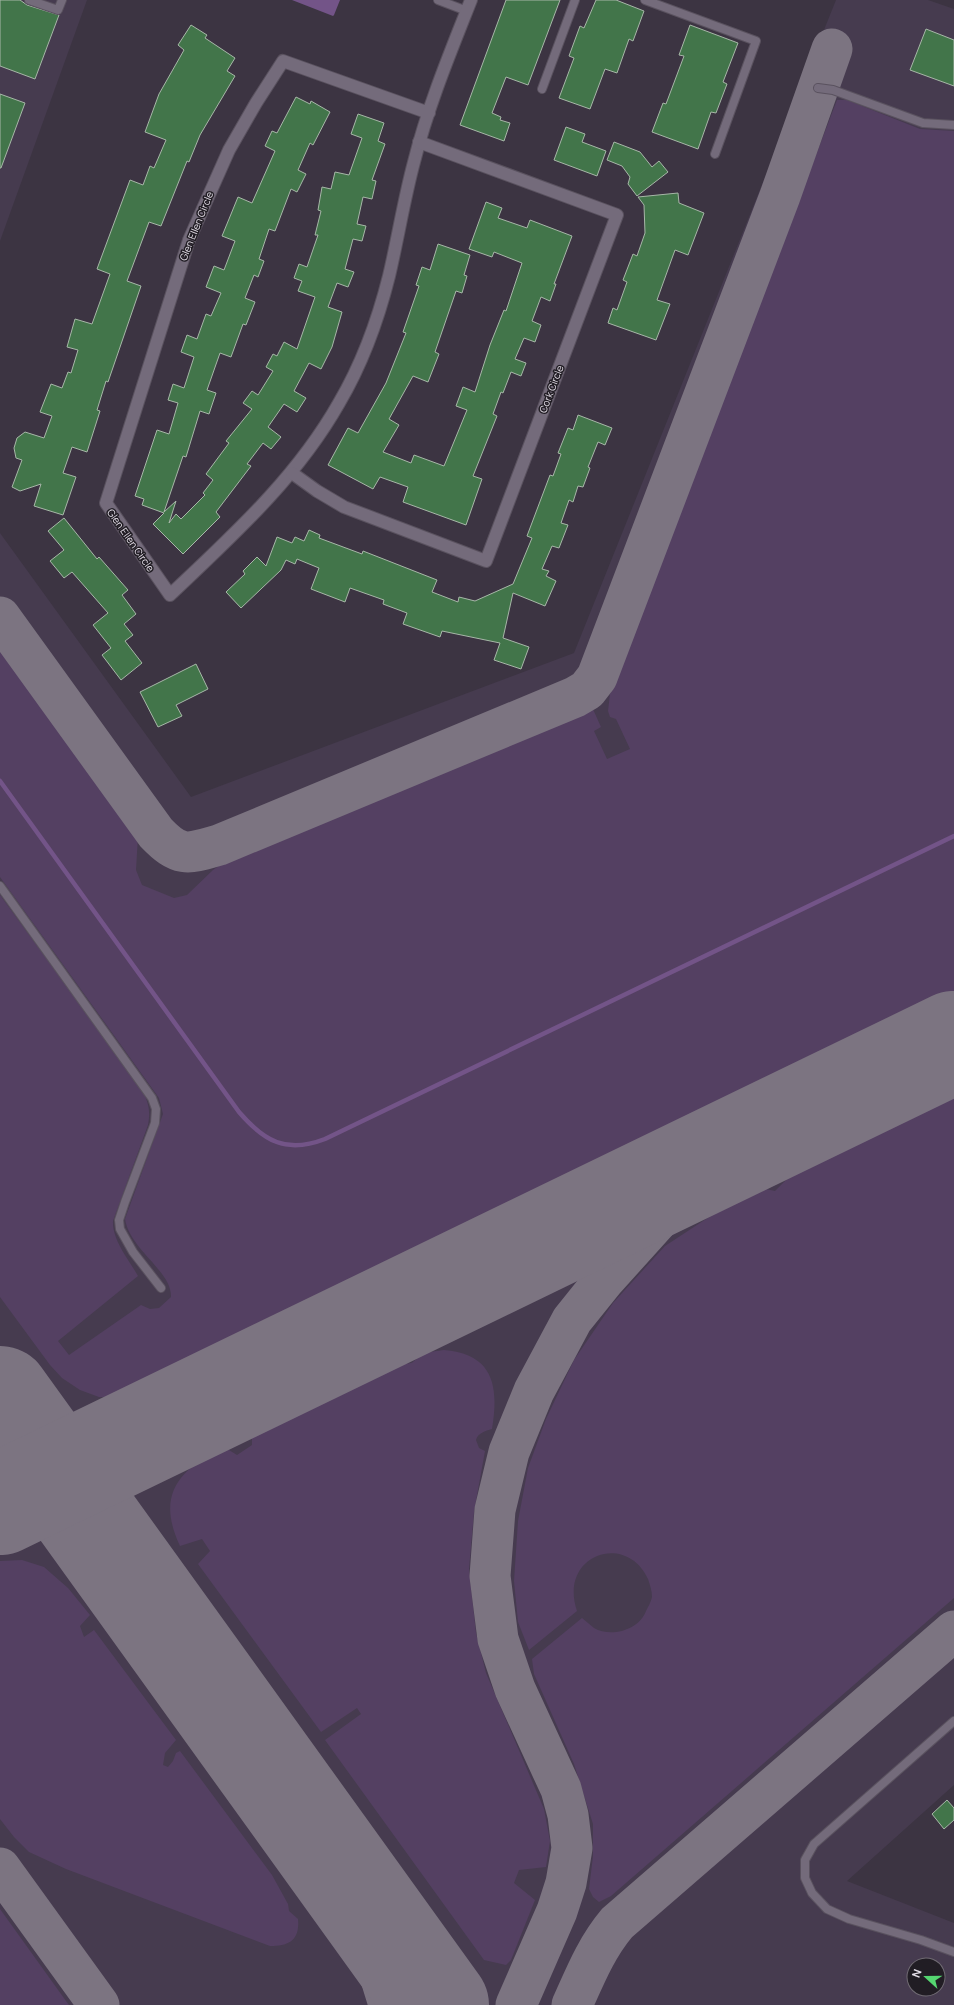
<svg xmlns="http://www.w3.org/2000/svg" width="954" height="2005" font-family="Manrope,sans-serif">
<rect width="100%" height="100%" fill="#3c3442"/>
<g fill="#463b4f" fill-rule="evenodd">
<path d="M0,0H87L0,241Z"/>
<path d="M836,0H928L954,9V1785L847,1881L954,1923V2005H0V533L191,797L574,653ZM914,1965H938V1989H914Z"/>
</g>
<g fill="#544062">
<path d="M837,100H847L920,129L954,131V994L144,1388L118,1397H99L80,1390L62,1378L50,1365L0,1297V895L141,1088C148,1101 151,1110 148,1125L113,1221C112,1240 129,1260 138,1276L58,1341L69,1355L141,1305L150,1309L159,1308L171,1297C172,1271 130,1250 125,1219L163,1114L159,1098L0,877V648L138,836L136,870L142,885L174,898L187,895L213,870L231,857L592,707L601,727L594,731L607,759L630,749L616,719L610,717L608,711L610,694Z"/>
<path d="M954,1092V1598L611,1896L599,1902L593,1897L589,1889L593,1856V1824L574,1764L534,1674L532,1659L582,1618C586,1621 590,1625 594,1628C611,1638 639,1630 646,1611C648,1607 651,1602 652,1597C652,1591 650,1585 648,1579C626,1531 558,1555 577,1611L529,1650L518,1622L514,1581L518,1521L528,1468L546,1419L574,1360L613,1303L665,1246L732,1202L761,1188L775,1191L786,1180L789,1171Z"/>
<path d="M444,1350C494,1354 499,1387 492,1429C485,1431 478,1433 476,1440L479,1448L485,1451L474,1512L469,1569L476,1633L486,1673L544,1809L550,1841L546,1867L519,1870L514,1883L535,1900L511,1960L506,1965L484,1960L325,1740L361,1714L357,1708L321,1732L198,1564L210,1551L202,1539L180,1546C156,1495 178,1470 224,1447L237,1455L252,1445V1434L397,1362C417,1367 411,1359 425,1354C431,1351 438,1351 444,1350Z"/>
<path d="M22,1560L44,1567L68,1588L90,1615L80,1626L84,1637L94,1630L176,1740L165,1753L163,1765L168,1767L173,1761L176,1753L180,1751L272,1875L288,1904L289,1911L298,1919C300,1940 289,1946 270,1946L66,1869L29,1852L14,1837L0,1819V1561Z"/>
<path d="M0,1909L66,2001L69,2005H0Z"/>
</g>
<path fill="#735488" d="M292,0H340L334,15L333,16Z"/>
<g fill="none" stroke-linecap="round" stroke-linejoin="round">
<path stroke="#735488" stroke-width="4.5" d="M0,781L239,1112C264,1141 286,1154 325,1139L954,836"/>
<g stroke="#7c7481" stroke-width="41">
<path d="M0,617L156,833C180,858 188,854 219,845L575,697L587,690L597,677L780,196L832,49"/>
<path d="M295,1806C338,1872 368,1929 389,2005"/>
<path d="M0,1868L99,2005"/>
<path d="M516,2005L557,1911L566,1883L572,1848L568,1815L561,1789L515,1689L498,1639L490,1576L495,1510L509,1452L534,1391L572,1320L605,1279L660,1218L710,1171L779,1127"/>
<path d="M572,2005C585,1976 596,1948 617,1923L954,1631"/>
</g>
<g stroke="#7c7481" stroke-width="102">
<path d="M0,1397L438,2005"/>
<path d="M0,1504L954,1042"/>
</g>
</g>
<g fill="#42754a" stroke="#a7b7a8">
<path d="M0,0H20L27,5L59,15L35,79L0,66Z"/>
<path d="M506,0H560L528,85L506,77L492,113L501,117L500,120L510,123L504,141L460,125Z"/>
<path d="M596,0H616L644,11L633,41L629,39L617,73L605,69L590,109L559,98L574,58L569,56L580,26L584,28Z"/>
<path d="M191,25L207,35L205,38L235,58L227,71L235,76L200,135L189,162L187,161L161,226L149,222L127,281L141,286L108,382L106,381L97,410L100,411L87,452L72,447L63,473L76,477L63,515L34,506L41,484L20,491L12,487L22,460L16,458L14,448L17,438L25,432L44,438L52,416L40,412L51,384L62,388L68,372L71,373L78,350L67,347L75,319L92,324L110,274L97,269L130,180L143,185L150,166L154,168L166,140L145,132L159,94L184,50L178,45Z"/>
<path d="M690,25L738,43L723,82L727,84L716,113L711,112L698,149L652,132L663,103L666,104L684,56L679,55Z"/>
<path d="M926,29L954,40V86L910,70Z"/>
<path d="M0,94L25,103L1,168H0Z"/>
<path d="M296,97L310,104L311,101L330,112L313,145L310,143L298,170L306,174L297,192L291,189L275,231L269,229L259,259L264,261L258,277L254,275L245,298L255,302L246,325L243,324L231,357L220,353L207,390L216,393L209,414L200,411L186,457L183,456L164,512L176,501L169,523L176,514L181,519L205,495L203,493L213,480L206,474L229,443L226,441L252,409L243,403L252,391L258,395L273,371L266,367L273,354L277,356L284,342L297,349L315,297L298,291L302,281L294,278L299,264L307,267L318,235H315L321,211L318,210L322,187L331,189L335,172L349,175L362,138L351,134L358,114L384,123L378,141L385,144L372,180L376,181L372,199L363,197L357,224L366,226L362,241L353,239L345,269L354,272L348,287L337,283L328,307L342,312L332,347L321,369L309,363L294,391L306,398L297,412L284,404L268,427L281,437L271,449L263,443L247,464L251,466L216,512L220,517L183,554L153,524L164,513L142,505L144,499L135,496L157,430L169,434L178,403L168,400L173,384L184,388L194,357L181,352L187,335L197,339L206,314L211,316L221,293L206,287L214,266L224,270L235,241L222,236L229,219L238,197L252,203L275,151L265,146L272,131L277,133Z"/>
<path d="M566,127L585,134L582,142L606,151L597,176L554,160Z"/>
<path d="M614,142L640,152L652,167L659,161L668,172L637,196L628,184L630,177L622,166L607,160Z"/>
<path d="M678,193L679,203L704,213L688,255L675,250L657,300L670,304L656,340L608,323L613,308L617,310L627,282L623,280L633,254L637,256L645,233L644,205L638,197Z"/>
<path d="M486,202L502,208L498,218L527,228L530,220L572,236L554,284H556L550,301L541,297L532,321L541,325L535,342L524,338L515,359L526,363L521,376L511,372L503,393L501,392L493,414L497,416L473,476L482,479L466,525L403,502L408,487L380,477L373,489L328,465L348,428L358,433L386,383L406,333L403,332L419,286L416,285L422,267L430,270L438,244L470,255L464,275L467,276L462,293L456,291L435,352L439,354L428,382L413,376L389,419L399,425L383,452L411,463L414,455L444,466L467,410L456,406L463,387L475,392L490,345L504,310L506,311L522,263L494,252L492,257L469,249Z"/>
<path d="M578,415L612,428L605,445L598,442L588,467L590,468L583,487L578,486L573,502L569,500L561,523L568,525L559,548L552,546L542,569L549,571L546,576L556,581L545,606L513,593L503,638L529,647L521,669L494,660L500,643L442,631L440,637L403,624L407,613L383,604L384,600L350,588L345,602L311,589L319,568L297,559L295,564L286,560L281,570L241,608L226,592L245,574L243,571L257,557L266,566L277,537L292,543L295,537L304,541L309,530L320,535L319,538L362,554L363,551L437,580L432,592L458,602L459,597L475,601L513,584L532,538L527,536L550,475L553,476L561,454L558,453L568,428L573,430Z"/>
<path d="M64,518L97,559L99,557L128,590L122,595L136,614L124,624L133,635L125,641L142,663L121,680L102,655L111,648L93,625L108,613L72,572L64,578L50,561L64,550L48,531Z"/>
<path d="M196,664L208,689L176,705L182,716L158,727L140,692Z"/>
<path d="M947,1800L954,1808V1820L944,1829L932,1814Z"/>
</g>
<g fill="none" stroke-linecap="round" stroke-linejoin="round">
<defs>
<g id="service">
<path d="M29,0L58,10L62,0"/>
<path d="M438,0L467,11"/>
<path d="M645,0L756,41L715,154"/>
<path d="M818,88L833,90L923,123L954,125"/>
<path d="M542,89L575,0"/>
<path d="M0,886L152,1098L156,1109L155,1123L125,1202L119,1220L120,1229L133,1252L161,1288"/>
<path d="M954,1721L814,1844L805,1860V1878L812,1893L827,1909L849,1919L921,1940L954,1952"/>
</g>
<g id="minor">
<path d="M429,113L283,61L256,103L229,150L189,240L106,503L170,595C232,536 296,479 339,403C362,364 378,320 389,276C398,238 404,199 414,162C428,106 450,53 471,0"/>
<path d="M292,473L317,491L344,507L486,561L617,215L419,142"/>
</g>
</defs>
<use href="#service" stroke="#5a525f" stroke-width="10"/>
<use href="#minor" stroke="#5a525f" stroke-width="14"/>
<use href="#service" stroke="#746b7b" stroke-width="8"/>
<use href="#minor" stroke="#746b7b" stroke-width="12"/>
</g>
<g text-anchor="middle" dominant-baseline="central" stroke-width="3" stroke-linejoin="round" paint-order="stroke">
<g font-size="10" fill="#e6e0ea" stroke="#211d24">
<text transform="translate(196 226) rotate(-68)">Glen Ellen Circle</text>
<text transform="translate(551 389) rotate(-69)">Cork Circle</text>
<text transform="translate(131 540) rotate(55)">Glen Ellen Circle</text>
</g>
</g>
<g transform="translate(926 1977) rotate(291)"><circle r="19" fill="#211d24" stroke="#706b73"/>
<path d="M0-3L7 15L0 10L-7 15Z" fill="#55d671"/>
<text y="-6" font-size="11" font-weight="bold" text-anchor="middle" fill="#e6e0ea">N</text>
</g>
</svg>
